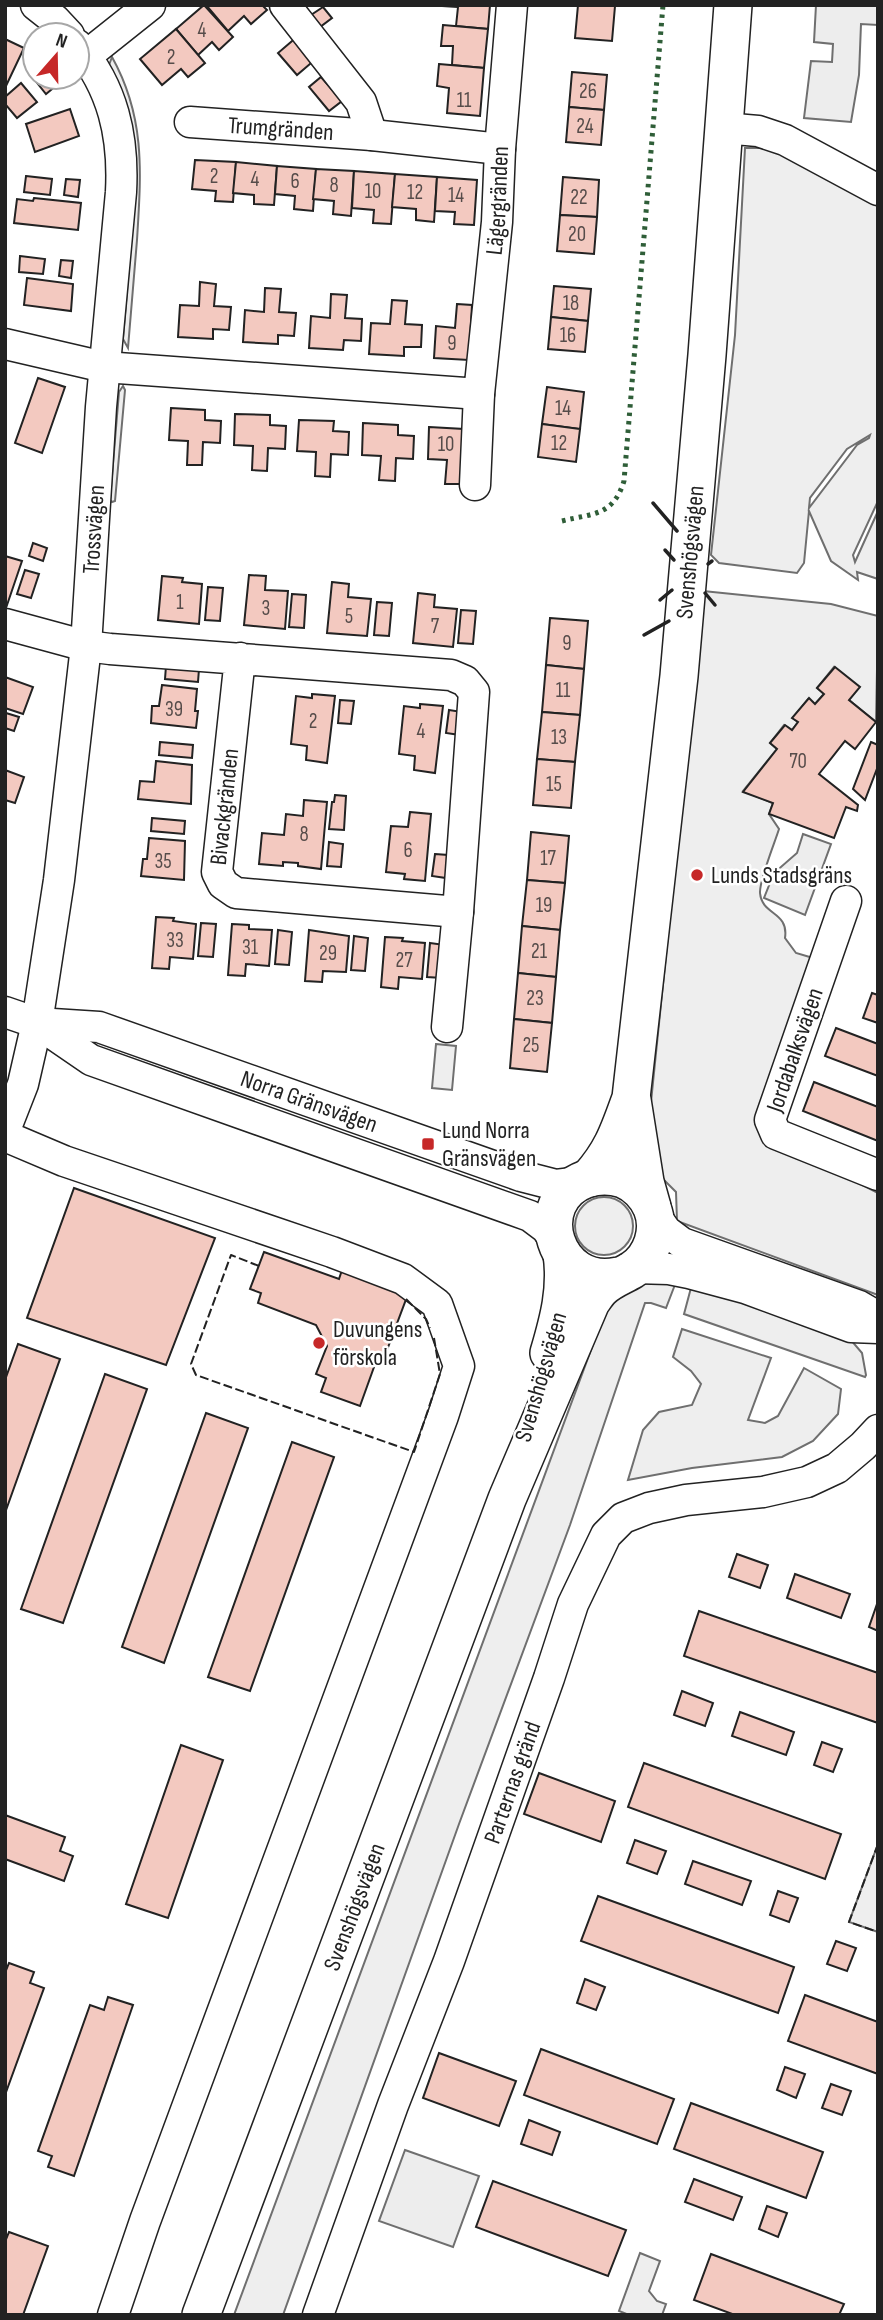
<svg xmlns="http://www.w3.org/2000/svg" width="883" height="2320" font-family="'Sofia Sans Condensed',sans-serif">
<rect width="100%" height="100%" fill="#fff"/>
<g fill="#eee" stroke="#6f6f6f" stroke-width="2" fill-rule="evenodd">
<path d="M112,57C146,118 141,174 137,240C134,276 131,312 128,348L123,339L132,230L109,65Z"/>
<path d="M745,148H765L794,158L878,203V501L853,555L855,562L878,511V579L857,572L858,580L831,561L809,511L804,563L797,573L719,563L711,555L735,335ZM870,435L869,438L857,445L809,508L810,498L847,449Z"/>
<path d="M123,386L125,390L115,501L112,502L110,500L119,392Z"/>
<path d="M703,591L831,604L878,616L876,722L849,700L859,687L834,667L817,688L824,694L815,704L808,699L793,718L798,722L792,730L784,725L770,743L777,749L743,791L773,803L769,814L779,829C775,842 759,881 760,893C762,916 789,911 785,938L796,953L813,958L755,1124L774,1147L849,1178L878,1193V1295L677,1221L676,1192L645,1161Z"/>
<path d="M436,1044L456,1046L452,1090L432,1088Z"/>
<circle cx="604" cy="1226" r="29"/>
<path d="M676,1282L666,1308L651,1303H645L570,1525L459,1824L283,2315H234L605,1312L600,1310L637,1283Z"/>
<path d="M692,1284L851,1340L862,1353L866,1375L865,1377L684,1314Z"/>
<path d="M682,1329L771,1358L748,1420L765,1423L778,1416L804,1368L841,1389L838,1414L813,1441L782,1457L692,1468L628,1480L643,1430L659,1412L692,1405L701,1384L691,1371L673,1357Z"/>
<path d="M878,1844V1932L849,1922Z"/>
<path d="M640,2253L660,2261L649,2291L657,2301L666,2304L662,2315H629L619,2311Z"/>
</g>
<g fill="#ededed" stroke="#6f6f6f" stroke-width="2">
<path d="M816,5H878V25L861,24L859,75L851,122L804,118L811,61L832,62L833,44L814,42Z"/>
<path d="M803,834L831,844L805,915L764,898L774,873L797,853Z"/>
<path d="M405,2150L479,2176L453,2247L379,2221Z"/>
</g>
<g fill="#f3c9c0" stroke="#222" stroke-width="2">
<path d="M204,5L233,37L219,50L212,42L198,55L176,29Z"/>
<path d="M206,5H262L267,10L251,24L244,16L228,31Z"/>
<path d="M490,5L488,29L456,26L458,7L442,6Z"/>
<path d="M578,5L615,6L612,41L575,38Z"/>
<path d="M323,7L332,18L320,27L311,15Z"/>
<path d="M443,25L488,29L484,68L452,65L453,46H441Z"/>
<path d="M176,29L205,63L188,77L181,69L162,85L140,59Z"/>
<path d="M298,36L317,58L297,75L278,53Z"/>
<path d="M5,39L24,48L5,88Z"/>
<path d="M439,64L484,68L480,116L447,113L449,88L437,86Z"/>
<path d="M35,70V77H50L57,85L46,94L30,74Z"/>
<path d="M572,72L607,75L604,110L569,107Z"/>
<path d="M321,77L342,101L329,111L309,87Z"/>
<path d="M21,83L37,102L17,118L5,104V97Z"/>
<path d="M569,107L604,110L601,145L566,142Z"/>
<path d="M70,109L79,136L35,152L26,124Z"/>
<path d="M195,160L236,162L233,202L215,201L216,191L192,189Z"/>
<path d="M236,162L277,166L274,205L254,204V195L233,193Z"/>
<path d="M277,166L316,169L313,211L294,209L295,196L275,194Z"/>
<path d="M316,169L354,171L351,216L333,214L334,201L313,199Z"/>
<path d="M354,171L395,174L391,224L373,223L374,210L352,208Z"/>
<path d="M395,174L437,177L434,222L416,220V209L392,207Z"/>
<path d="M26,176L52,179L50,195L24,192Z"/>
<path d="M437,177L477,180L474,225L454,224L455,212L435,211Z"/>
<path d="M563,177L599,180L597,217L560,215Z"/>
<path d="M66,179L80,180L78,197L64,195Z"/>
<path d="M34,198L81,203L78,230L14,223L17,199L33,201Z"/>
<path d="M560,215L597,217L594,254L557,251Z"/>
<path d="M20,256L45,259L43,274L19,272Z"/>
<path d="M61,260L73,261L71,278L59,276Z"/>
<path d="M27,278L73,284L71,311L24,305Z"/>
<path d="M200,282L216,284L214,306L231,307L229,330L213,329V339L178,337L180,305L199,306Z"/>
<path d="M554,286L591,289L588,321L551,317Z"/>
<path d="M265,288L281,289L279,312L296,313L294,336L278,335V344L243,342L245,310L264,312Z"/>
<path d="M331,294L347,295L345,318L362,319L361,341L344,340L343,350L309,348L311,316L330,318Z"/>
<path d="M392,300L407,301L405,324L422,325L421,347H404V356L369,354L371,323L390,324Z"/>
<path d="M457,304L472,305L469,360L434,358L436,326L455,328Z"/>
<path d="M551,317L588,321L585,352L548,349Z"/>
<path d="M38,378L65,387L42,453L15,443Z"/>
<path d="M547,387L584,392L580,429L542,424Z"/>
<path d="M171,408L205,410V420L221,421L220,443L203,442L202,465H187L188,441L169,440Z"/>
<path d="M235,414L270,415V425L286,426L285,449L268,448L267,471L252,470L253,446L234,445Z"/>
<path d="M299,420L334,421L333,431L349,432L348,455L331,454L330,477L315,476L316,452L297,451Z"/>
<path d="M363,423L398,425V435L414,436L413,459L396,458L395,481L379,480L381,456L362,455Z"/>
<path d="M542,424L580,429L576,462L538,457Z"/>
<path d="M429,427L464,429L461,484H445L447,460L428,459Z"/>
<path d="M33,543L47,548L43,561L29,556Z"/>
<path d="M5,556L22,561L6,608L5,607Z"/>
<path d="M25,570L39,574L31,598L17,594Z"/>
<path d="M249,575L266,576L265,590L288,591L285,629L244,625Z"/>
<path d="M162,576L183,578L182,582L202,584L199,624L158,620Z"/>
<path d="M332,582L349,584L348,597L371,599L367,636L327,633Z"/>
<path d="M208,587L223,588L220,621L205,620Z"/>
<path d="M418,593L435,595L434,607L457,609L453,647L413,643Z"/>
<path d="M292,594L306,595L304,628L289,627Z"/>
<path d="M377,602L392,603L389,636L374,635Z"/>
<path d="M461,610L476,611L473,644L458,643Z"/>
<path d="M550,618L588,621L584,669L546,665Z"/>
<path d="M546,665L584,669L580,715L542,712Z"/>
<path d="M166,666L199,669L198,682L165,679Z"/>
<path d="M835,667L860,687L849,700L876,722L855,749L845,741L819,774L858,805L857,811L846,807L834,838L769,814L773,803L743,792L777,749L770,743L785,725L792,730L798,722L792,718L809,698L815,704L824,694L817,688Z"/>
<path d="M5,677L33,687L23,714L5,708Z"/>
<path d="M162,685L197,689L195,711H198L196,728L151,723L152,706H159Z"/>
<path d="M312,694L335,696L327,763L306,760L307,746L291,744L296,696L312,698Z"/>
<path d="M340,700L354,701L351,724L338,723Z"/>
<path d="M420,704L443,706L435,773L414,770L415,756L399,754L404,706L420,708Z"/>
<path d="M449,710L462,712L460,735L446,733Z"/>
<path d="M542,712L580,715L575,762L537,759Z"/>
<path d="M6,713L19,717L14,731L5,728Z"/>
<path d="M160,742L193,745L192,758L159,755Z"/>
<path d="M871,742L878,745V766L865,800L853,789Z"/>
<path d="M537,759L575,762L571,808L533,805Z"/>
<path d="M156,761L192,765L191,804L138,799L140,781L154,782Z"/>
<path d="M5,770L24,777L15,803L5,800Z"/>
<path d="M335,795L346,796L344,830L329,829L332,802H334Z"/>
<path d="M304,800L327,802L321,869L298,866V863L283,862V866L259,864L262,833L284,835L286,814L303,816Z"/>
<path d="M410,812L431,814L425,881L404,879L405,874L386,872L391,826L408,827Z"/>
<path d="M152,818L185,821L184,834L151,831Z"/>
<path d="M531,832L569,836L565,883L527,880Z"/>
<path d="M149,838L185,841L184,880L141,876L143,859H147Z"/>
<path d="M329,842L343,844L341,867L327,866Z"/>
<path d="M435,854L448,855L446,878L432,876Z"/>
<path d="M527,880L565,883L560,930L522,926Z"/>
<path d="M156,917L174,918L173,921L196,924L193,959L170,957L169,969L152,968Z"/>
<path d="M201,923L216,924L213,957L198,956Z"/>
<path d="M232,924L249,925V929L272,930L269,966L246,964L245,976L228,975Z"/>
<path d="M522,926L560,930L556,977L518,973Z"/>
<path d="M278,930L292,932L289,965L275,964Z"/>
<path d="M309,930L349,936L346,972L323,971L322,982L305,981Z"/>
<path d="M354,936L368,938L365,971L351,970Z"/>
<path d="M385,937L403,938L402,941L425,943L422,979L399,977L398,989L381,987Z"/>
<path d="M430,943L445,945L442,978L427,977Z"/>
<path d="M518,973L556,977L552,1023L514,1019Z"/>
<path d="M872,993L878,995V1023L863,1018Z"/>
<path d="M514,1019L552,1023L547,1072L510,1068Z"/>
<path d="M836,1028L878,1044V1076L825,1056Z"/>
<path d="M814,1082L878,1107V1141L803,1111Z"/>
<path d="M74,1188L215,1238L166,1365L27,1318Z"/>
<path d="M264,1252L339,1279L342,1270L408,1294L384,1358L378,1356L360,1406L321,1392L326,1378L316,1374L327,1346L316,1325L258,1303L261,1293L250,1289Z"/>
<path d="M18,1344L60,1359L5,1513V1380Z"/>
<path d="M105,1374L147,1389L63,1623L21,1609Z"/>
<path d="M206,1413L248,1428L164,1663L122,1647Z"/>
<path d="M292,1442L334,1457L250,1691L208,1677Z"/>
<path d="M737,1554L768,1565L760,1588L729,1577Z"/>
<path d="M795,1574L850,1594L841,1618L787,1598Z"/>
<path d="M877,1604H878V1631L869,1627Z"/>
<path d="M699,1611L878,1673V1723L684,1656Z"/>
<path d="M682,1691L713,1703L705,1726L674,1715Z"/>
<path d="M740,1712L794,1732L786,1755L732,1736Z"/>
<path d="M822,1742L842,1749L833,1772L814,1765Z"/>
<path d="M181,1745L223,1760L168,1918L126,1904Z"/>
<path d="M644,1763L841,1834L825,1879L628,1807Z"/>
<path d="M539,1773L615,1801L601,1842L524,1814Z"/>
<path d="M5,1815L65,1837L60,1851L73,1856L64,1881L5,1859Z"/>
<path d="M635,1840L666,1851L657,1874L627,1863Z"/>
<path d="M693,1861L751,1881L742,1905L685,1884Z"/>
<path d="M778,1891L798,1898L789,1922L770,1915Z"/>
<path d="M598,1896L794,1967L778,2013L581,1941Z"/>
<path d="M836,1941L856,1948L847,1971L827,1964Z"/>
<path d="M9,1963L34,1972L30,1983L44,1988L5,2095V1973Z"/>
<path d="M585,1979L605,1987L596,2010L577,2003Z"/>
<path d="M805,1995L878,2022V2074L788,2041Z"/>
<path d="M108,1997L133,2005L74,2176L48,2167L52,2156L38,2151L90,2005L104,2010Z"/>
<path d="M541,2049L674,2099L657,2144L524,2095Z"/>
<path d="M439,2053L516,2081L499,2126L423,2098Z"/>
<path d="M785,2067L805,2074L796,2098L777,2090Z"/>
<path d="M831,2084L851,2091L842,2115L822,2108Z"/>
<path d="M691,2103L823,2152L806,2198L674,2149Z"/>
<path d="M529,2120L560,2132L552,2155L521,2144Z"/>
<path d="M694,2179L742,2197L733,2220L685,2202Z"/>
<path d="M493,2181L626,2230L608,2276L476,2227Z"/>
<path d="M767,2206L787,2213L778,2237L759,2229Z"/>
<path d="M9,2232L48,2246L23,2315H5V2242Z"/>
<path d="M711,2254L844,2304L839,2315H735L694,2300Z"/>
</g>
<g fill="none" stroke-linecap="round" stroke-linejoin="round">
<defs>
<g id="minor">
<path d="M36,5L55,20L69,35"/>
<path d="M285,5L361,102L372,135"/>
<path d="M86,56L150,5"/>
<path id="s1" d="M190,122L372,135L500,149"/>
<path d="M723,128L758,131L785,140L878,190"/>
<path id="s2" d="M5,344L104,367L479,394L497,222L500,149L512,5"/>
<path d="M475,485L479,394"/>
<path id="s3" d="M5,624L86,646L110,649L451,675L465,681L474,692L458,912L236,893L223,884L217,872L240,658"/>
<path d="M846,901L770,1120L776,1134L878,1175"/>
<path d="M5,1012L37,1023L91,1060L530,1216L546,1228L555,1240"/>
<path id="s4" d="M37,1023L99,1027L521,1176L556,1185L581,1182"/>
<path d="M447,1027L458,912"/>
<path id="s5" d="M5,1130L23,1084L37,1023L59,880L86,646L101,407L121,192C124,136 113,88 77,45"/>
<path d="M5,1136L64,1161L332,1252L403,1279L437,1304L459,1366L443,1416L145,2221L113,2315"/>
<path d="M654,1214L666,1231L682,1243L859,1306L878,1317"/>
<path d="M634,1268L669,1269L689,1273L745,1288L851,1327L878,1328"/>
<path id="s6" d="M318,2315L393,2105L449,1961L549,1678L573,1604L606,1535L623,1518L649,1508L686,1500L763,1492L807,1482L837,1468L863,1446L878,1430"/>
</g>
<g id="major">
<path d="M632,1100L645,1182L652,1207"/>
<path id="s7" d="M589,1178C613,1151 619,1131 631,1098L679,676L707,355L733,5"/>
<path d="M549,1353C559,1319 567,1289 562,1254"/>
<path id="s8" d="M201,2315L507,1499L591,1302C594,1298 597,1293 601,1289C610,1280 622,1276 632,1270C652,1257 661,1230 652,1208C647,1196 636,1184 623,1179C611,1175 598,1175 586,1179C527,1201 555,1290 618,1276"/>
</g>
</defs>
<use href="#minor" stroke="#222" stroke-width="33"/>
<use href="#major" stroke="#222" stroke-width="40"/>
<use href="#minor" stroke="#fff" stroke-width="30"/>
<use href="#major" stroke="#fff" stroke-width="37"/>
<path stroke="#2f5e38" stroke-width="5" stroke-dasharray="3.5 5" stroke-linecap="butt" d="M562,521C594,513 613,516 624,481L663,5"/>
<g stroke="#222" stroke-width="2" stroke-dasharray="9 3.5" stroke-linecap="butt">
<path d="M259,1266L231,1255L191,1364L196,1375L414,1452L440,1374L434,1338"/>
<path d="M406,1299L426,1319L430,1328"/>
<path d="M878,1844L849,1922L878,1932"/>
</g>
<g stroke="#222" stroke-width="3.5">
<path d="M653,503L677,531"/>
<path d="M665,550L674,560"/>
<path d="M708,564L712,561"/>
<path d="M705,593L715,605"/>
<path d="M660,600L672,590"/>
<path d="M644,635L669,621"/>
</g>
</g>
<g fill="#c62828" stroke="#fff" stroke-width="2.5">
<circle cx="697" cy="875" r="7"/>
<rect x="421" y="1137" width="14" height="14" rx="3.5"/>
<circle cx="319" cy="1343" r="7"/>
</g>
<g text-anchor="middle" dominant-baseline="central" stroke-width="5" stroke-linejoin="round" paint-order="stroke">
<g font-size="21" fill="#564c4a">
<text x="202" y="30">4</text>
<text x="171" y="57">2</text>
<text x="588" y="91">26</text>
<text x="464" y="100">11</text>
<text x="585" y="126">24</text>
<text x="214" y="176">2</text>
<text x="255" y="179">4</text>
<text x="295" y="181">6</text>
<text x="334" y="185">8</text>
<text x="373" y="191">10</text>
<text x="415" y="192">12</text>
<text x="456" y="195">14</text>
<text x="579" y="197">22</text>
<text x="577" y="234">20</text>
<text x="571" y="303">18</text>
<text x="568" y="335">16</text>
<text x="452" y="343">9</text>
<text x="563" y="408">14</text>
<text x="559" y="443">12</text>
<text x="446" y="444">10</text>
<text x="180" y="602">1</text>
<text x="266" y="608">3</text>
<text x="349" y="616">5</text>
<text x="435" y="626">7</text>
<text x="567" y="643">9</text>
<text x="563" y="690">11</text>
<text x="174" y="709">39</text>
<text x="313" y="721">2</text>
<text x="421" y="731">4</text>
<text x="559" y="737">13</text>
<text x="798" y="761">70</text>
<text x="554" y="784">15</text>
<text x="304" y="834">8</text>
<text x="408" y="850">6</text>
<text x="548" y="858">17</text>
<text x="163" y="861">35</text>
<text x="544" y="905">19</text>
<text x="175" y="940">33</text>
<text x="250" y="947">31</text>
<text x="539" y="951">21</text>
<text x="328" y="953">29</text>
<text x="404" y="960">27</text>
<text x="535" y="998">23</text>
<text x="531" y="1045">25</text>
</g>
<g font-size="24" fill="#222" stroke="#fff">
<text stroke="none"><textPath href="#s1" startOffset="91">Trumgränden</textPath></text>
<text stroke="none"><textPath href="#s2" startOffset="672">Lägergränden</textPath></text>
<text stroke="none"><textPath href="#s5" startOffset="609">Trossvägen</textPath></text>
<text stroke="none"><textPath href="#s7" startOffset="640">Svenshögsvägen</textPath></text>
<text stroke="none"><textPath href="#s3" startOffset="1018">Bivackgränden</textPath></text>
<text transform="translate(795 1050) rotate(-71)">Jordabalksvägen</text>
<text stroke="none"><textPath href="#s4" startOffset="285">Norra Gränsvägen</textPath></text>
<text transform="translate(541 1377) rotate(-74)">Svenshögsvägen</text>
<text stroke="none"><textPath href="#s6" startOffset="567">Parternas gränd</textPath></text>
<text stroke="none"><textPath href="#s8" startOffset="436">Svenshögsvägen</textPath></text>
</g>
<g font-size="24" fill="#222" stroke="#fff" text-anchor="start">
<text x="711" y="875">Lunds Stadsgräns</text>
<text x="442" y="1130">Lund Norra<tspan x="442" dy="28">Gränsvägen</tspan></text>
<text x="333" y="1329">Duvungens<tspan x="333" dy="28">förskola</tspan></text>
</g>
</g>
<rect width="883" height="2320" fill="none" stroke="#222222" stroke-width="14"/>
<g transform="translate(56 56) rotate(20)"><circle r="33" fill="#ffffff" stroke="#a7a7a7" stroke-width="2"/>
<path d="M0-5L12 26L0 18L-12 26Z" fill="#c62828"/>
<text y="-10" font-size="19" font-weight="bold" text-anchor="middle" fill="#222222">N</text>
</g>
</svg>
